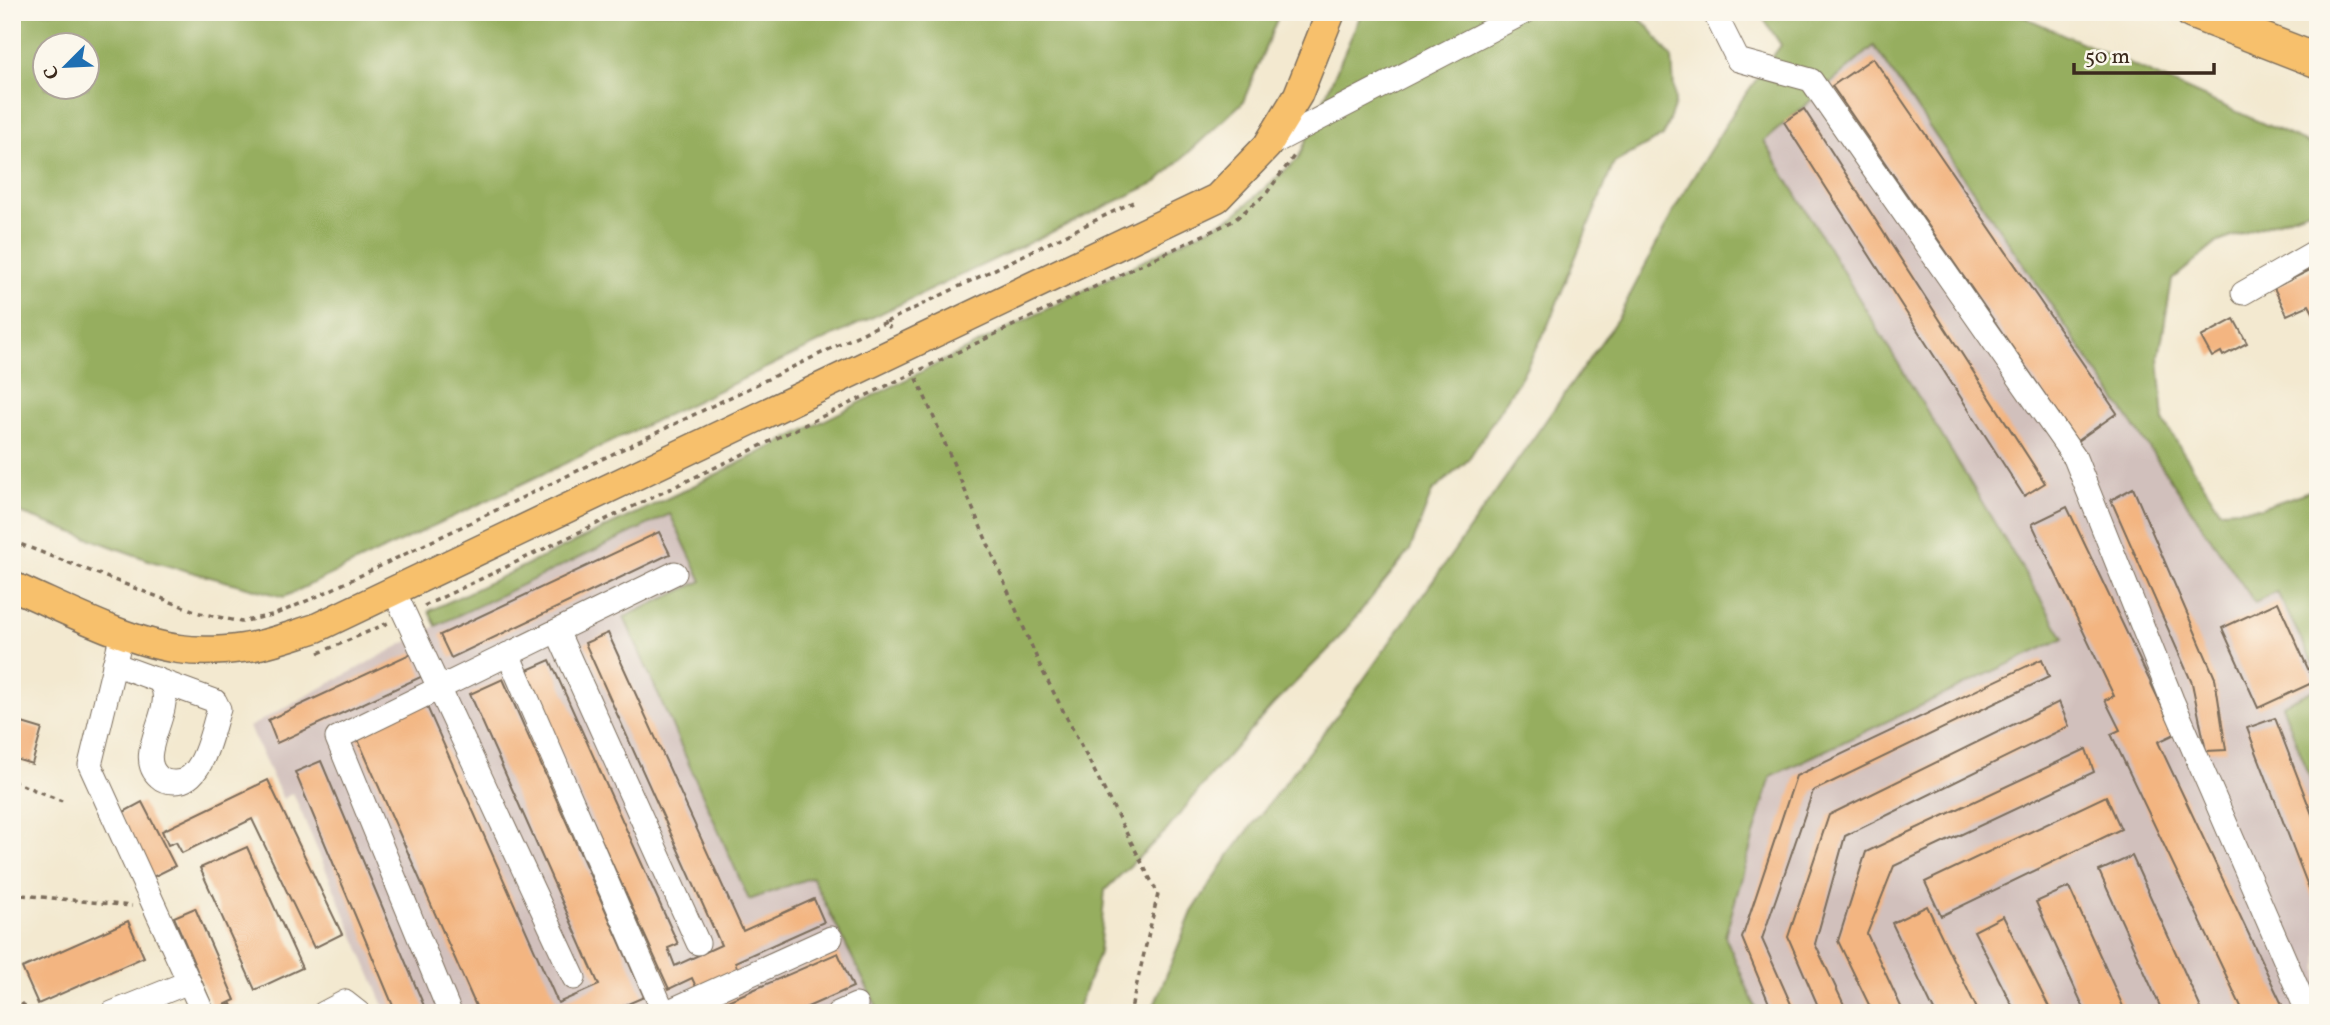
<svg xmlns="http://www.w3.org/2000/svg" width="2330" height="1025" font-family="Vollkorn,serif">
<rect width="100%" height="100%" fill="#fbf7ec"/>
<filter id="ink" filterUnits="userSpaceOnUse"><feTurbulence type="fractalNoise" baseFrequency=".0143" numOctaves="2"/><feDisplacementMap in="SourceGraphic" scale="14" xChannelSelector="R" yChannelSelector="G"/><feConvolveMatrix kernelMatrix="1 2 1 2 8 2 1 2 1" color-interpolation-filters="sRGB"/></filter>
<filter id="wash" filterUnits="userSpaceOnUse"><feTurbulence type="fractalNoise" baseFrequency=".00686" numOctaves="4" result="noise"/><feDisplacementMap in="SourceGraphic" scale="28" xChannelSelector="R" yChannelSelector="G"/><feGaussianBlur stdDeviation="1.57" result="paint"/><feColorMatrix in="noise" values="0 0 0 0 0 0 0 0 0 0 0 0 0 0 0 0 0 1.4 0 .05"/><feComposite in="paint" operator="in"/></filter>
<g filter="url(#wash)">
<rect width="100%" height="100%" fill="#f3e9d0"/>
<g fill="#d1c0bc">
<path d="M1875,46L2255,603L2277,591L2318,672V688L2282,705L2318,798V1013H1758L1725,936L1771,776L2064,637L1764,141Z"/>
<path d="M670,513L702,581L624,617L749,899L812,876L880,1013H387L293,793L283,799L249,727L436,626Z"/>
</g>
<g fill="#96ae5f" stroke="#686c3e" stroke-width="2" fill-rule="evenodd">
<path d="M12,12H1280L1243,102L1157,182L284,597L154,562L12,510ZM46,46H88V88H46Z"/>
<path d="M1362,12H1631L1648,26L1672,58L1675,104L1663,136L1614,163L1546,330L1521,377L1468,460L1432,492L1410,550L1334,644L1273,705L1211,775L1167,830L1105,890L1099,953L1076,1013H880L812,877L749,900L624,617L702,581L670,514L436,626L429,611L685,490L1233,216L1298,159Z"/>
<path d="M1759,12H2013L2318,148V207L2218,242L2172,280L2159,356L2164,422L2220,510L2261,508L2318,488V672L2277,592L2255,603L1874,46L1764,141L2064,638L1771,776L1725,936L1758,1013H1151L1192,912L1230,854L1354,693L1618,318L1681,197L1738,105L1781,45Z"/>
<path d="M2318,688V798L2282,705Z"/>
</g>
<g id="blocks">
<g fill="#f3b581">
<path d="M1873,58L2117,413L2077,441L1832,86Z"/>
<path d="M1804,109L2045,483L2024,496L1784,122Z"/>
<path d="M2312,269L2318,281V322L2309,305L2287,315L2274,288Z"/>
<path d="M2234,319L2247,343L2223,356L2221,352L2212,357L2201,337Z"/>
<path d="M2133,488L2215,678L2226,750L2206,751L2192,683L2111,500Z"/>
<path d="M2067,507L2175,734L2158,742L2286,1013H2244L2111,734L2120,730L2105,700L2114,696L2032,524Z"/>
<path d="M659,532L670,554L451,658L440,635Z"/>
<path d="M2278,602L2314,682L2258,708L2222,628Z"/>
<path d="M608,633L743,931L814,899L824,922L735,962L738,970L697,989L692,978L669,989L525,671L550,660L678,944L668,948L675,966L721,945L585,643Z"/>
<path d="M414,652L423,676L277,743L268,720Z"/>
<path d="M2042,659L2049,677L1813,791L1762,939L1795,1013H1773L1742,938L1796,776Z"/>
<path d="M503,679L644,997L607,1013H479L355,733L425,702L558,1003L599,985L470,694Z"/>
<path d="M2059,702L2069,726L1845,836L1815,944L1848,1013H1821L1788,937L1829,815Z"/>
<path d="M2275,718L2318,830V912L2247,728Z"/>
<path d="M12,720L42,729L32,764L12,758Z"/>
<path d="M2086,749L2094,772L1894,866L1867,934L1904,1013H1873L1838,941L1866,852Z"/>
<path d="M321,761L427,1013H396L295,772Z"/>
<path d="M268,780L342,934L314,948L252,819L182,853L176,842L168,845L162,831Z"/>
<path d="M2106,796L2121,829L1941,916L1925,882Z"/>
<path d="M142,802L175,866L153,877L120,814Z"/>
<path d="M247,847L302,968L255,990L200,868Z"/>
<path d="M2132,856L2203,1013H2163L2099,871Z"/>
<path d="M2069,887L2126,1013H2086L2036,902Z"/>
<path d="M1927,906L1979,1013H1935L1892,923Z"/>
<path d="M195,908L235,1000L214,1010L174,917Z"/>
<path d="M2003,916L2052,1013H2016L1974,931Z"/>
<path d="M128,921L144,957L38,1004L22,968Z"/>
<path d="M838,953L853,987L794,1013H700Z"/>
<path d="M231,1004L235,1013H210Z"/>
</g>
</g>
</g>
<g filter="url(#ink)">
<use href="#blocks" fill-opacity="0" stroke="#7b6d5c" stroke-width="2"/>
<g fill="none" stroke-linecap="round" stroke-linejoin="round">
<defs>
<g id="minor">
<path d="M1714,12L1738,60L1811,80L2075,458L2172,700L2308,1013"/>
<path d="M1267,146L1525,12"/>
<path d="M2243,293L2318,250"/>
<path d="M394,591L574,978"/>
<path d="M557,631L698,943"/>
<path d="M122,633L90,765L203,1013"/>
<path d="M508,654L664,1013"/>
<path d="M114,664L215,701L219,709C211,731 204,783 174,782C169,782 163,781 159,777C134,756 172,715 163,688C162,685 159,682 157,679"/>
<path d="M112,1013L189,982"/>
<path d="M324,1013L345,1002L359,1013"/>
<path d="M450,1013L337,738L675,573"/>
<path d="M665,1013L831,938"/>
<path d="M838,1013L856,1005"/>
</g>
<path id="major" d="M12,586C61,607 126,642 179,649C199,652 222,651 243,648C267,645 293,635 316,628L1217,198L1267,146L1298,95L1331,12"/>
<path id="highway" d="M2192,12L2318,61"/>
</defs>
<use href="#minor" stroke="#7b6d5c" stroke-width="25"/>
<use href="#major" stroke="#7b6d5c" stroke-width="31"/>
<use href="#highway" stroke="#7b6d5c" stroke-width="36"/>
<g stroke="#7b6d5c" stroke-width="3.5" stroke-dasharray="5 5" stroke-linecap="butt">
<path d="M12,191L15,211L12,239"/>
<path d="M886,322L1133,202"/>
<path d="M913,369L1041,668L1158,894L1130,1013"/>
<path d="M12,541L200,613L241,622L276,614L316,597L886,322L890,328"/>
<path d="M424,606L1233,221L1266,194L1294,156"/>
<path d="M319,653L388,623"/>
<path d="M12,781L62,801"/>
<path d="M12,894L132,906"/>
<path d="M12,999L39,1013"/>
</g>
<use href="#minor" stroke="#fff" stroke-width="23"/>
<use href="#major" stroke="#f7c06c" stroke-width="28"/>
<use href="#highway" stroke="#f7c06c" stroke-width="33"/>
</g>
</g>
<rect width="2330" height="1025" fill="none" stroke="#fbf7ec" stroke-width="42"/>
<g transform="translate(66 66) rotate(246)"><circle r="33" fill="#fbf7ec" stroke="#aea59a" stroke-width="2"/>
<path d="M0-5L12 26L0 18L-12 26Z" fill="#1f6fb2"/>
<text y="-10" font-size="19" font-weight="bold" text-anchor="middle" fill="#3b2a1e">С</text>
</g>
<path d="M2074 63v10h140v-10" fill="none" stroke="#3b2a1e" stroke-width="3.5"/>
<text x="2085" y="63" font-size="21" fill="#3b2a1e" stroke="#fbf7ec" stroke-width="5" paint-order="stroke">50 m</text>
</svg>
